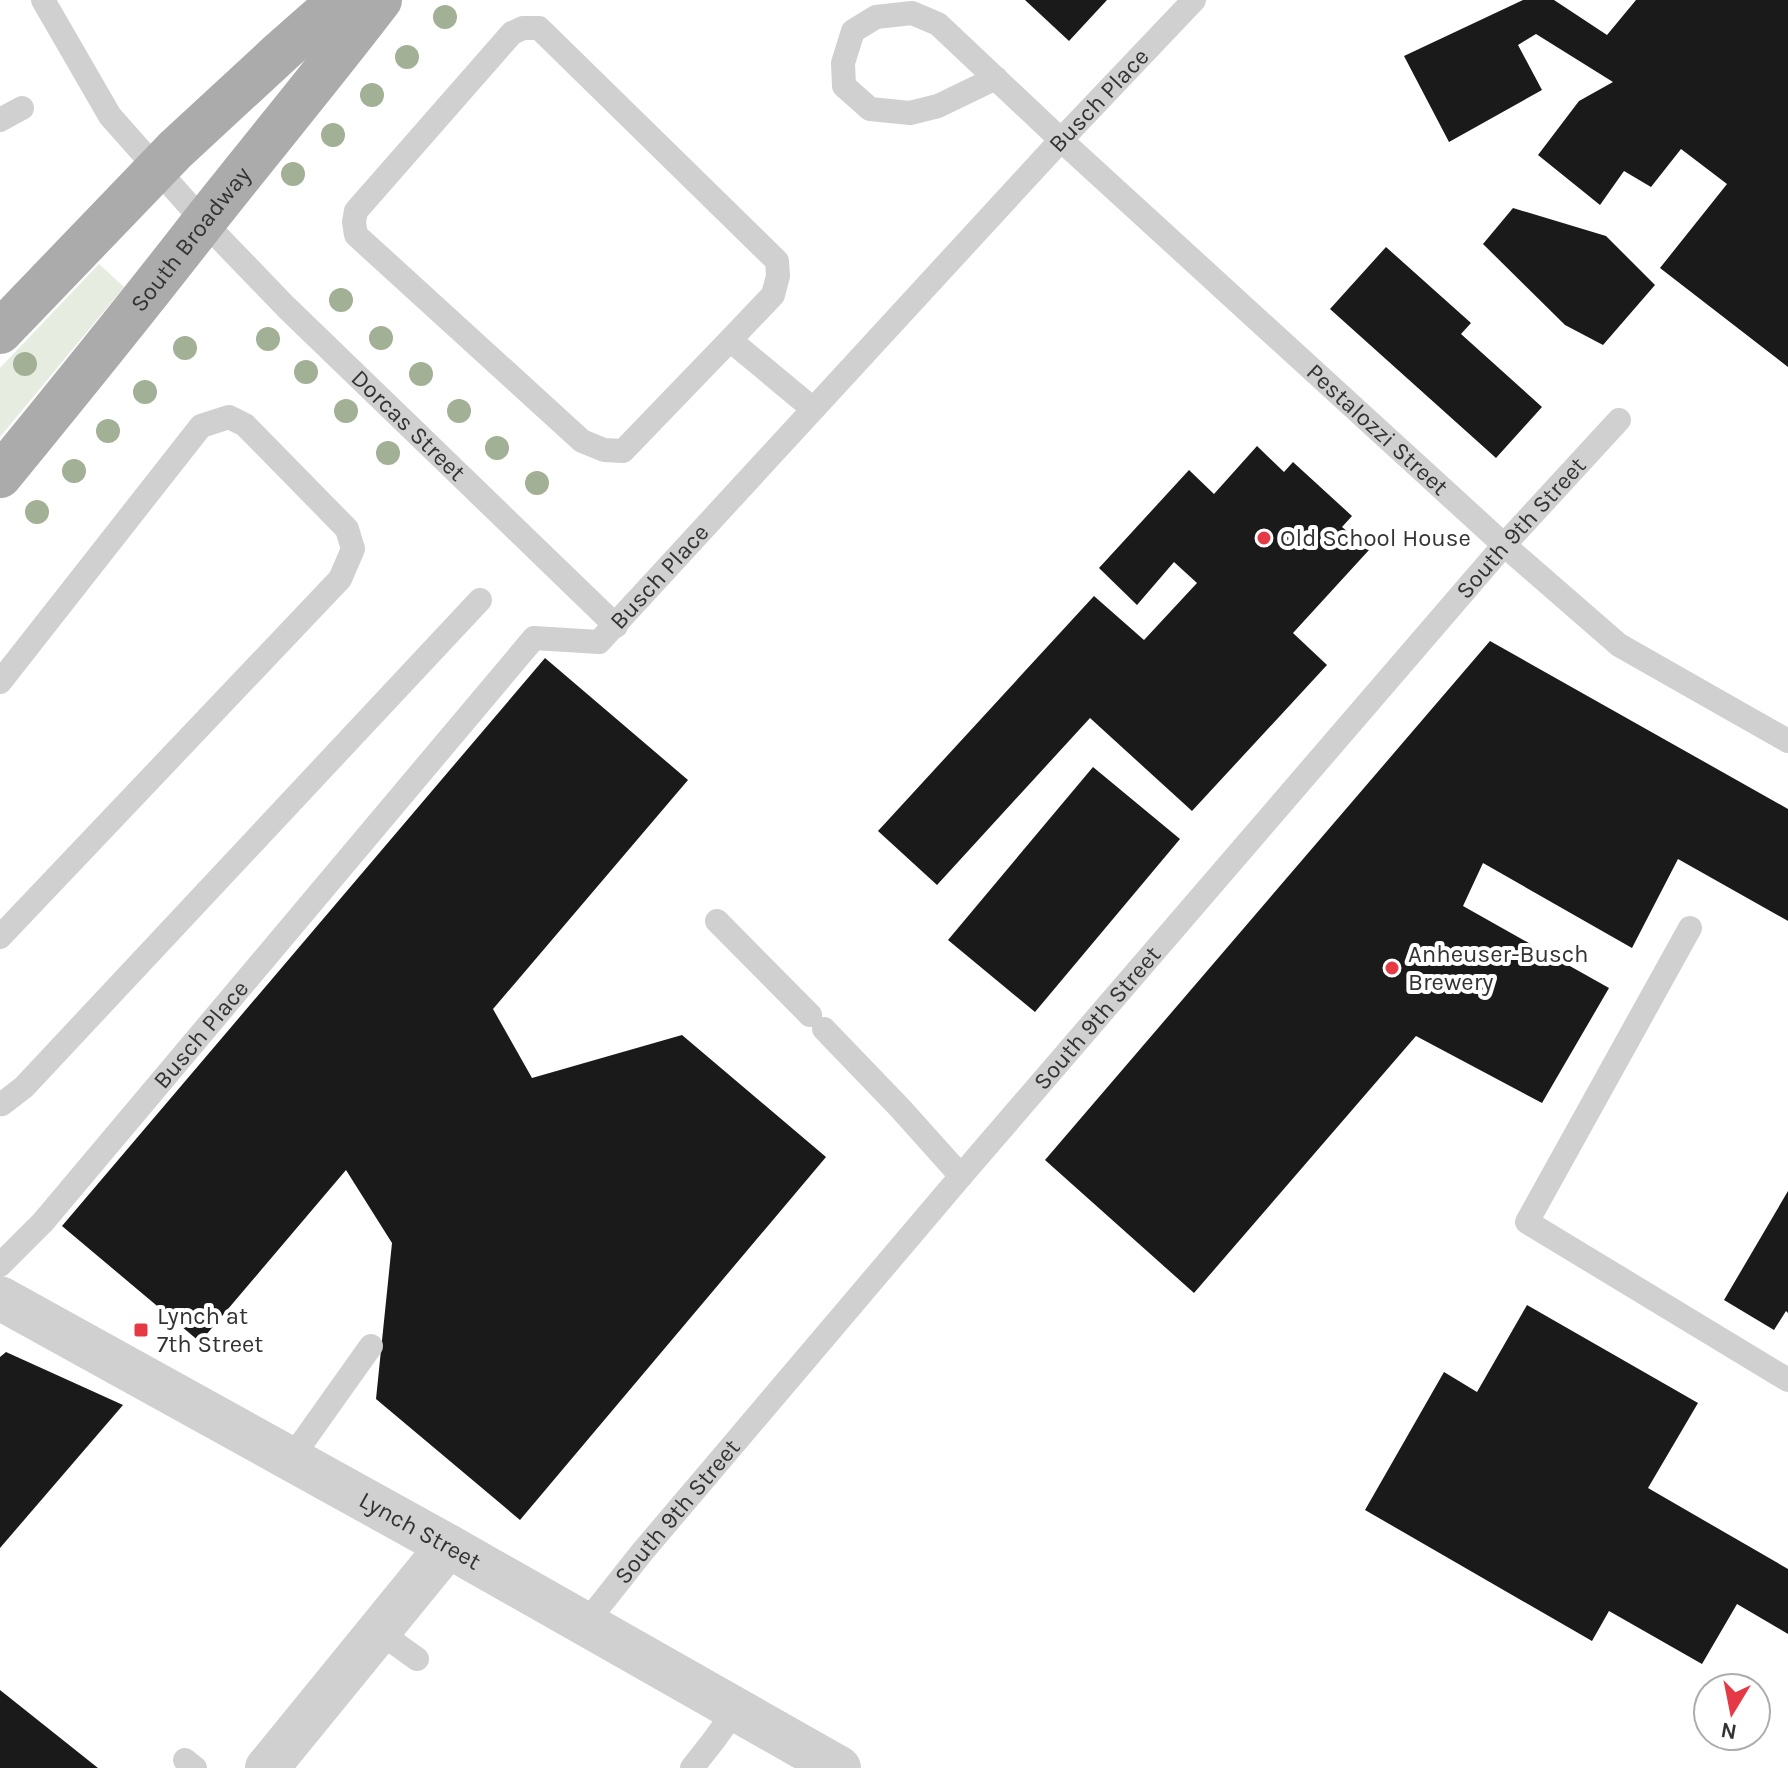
<svg xmlns="http://www.w3.org/2000/svg" width="1788" height="1768" font-family="Karla,sans-serif">
<rect width="100%" height="100%" fill="#fff"/>
<path fill="#e6ecdf" d="M99,264L124,287L0,437V368Z"/>
<g fill="#1a1a1a">
<path d="M1025,0H1107L1069,41Z"/>
<path d="M1523,0H1554L1607,35L1636,0H1788V367L1660,268L1727,184L1681,149L1651,187L1624,171L1600,205L1538,155L1579,101L1613,82L1536,34L1518,45L1542,90L1449,142L1404,56Z"/>
<path d="M1513,208L1606,236L1655,285L1603,345L1565,325L1483,244Z"/>
<path d="M1386,247L1471,323L1461,334L1542,407L1496,458L1330,309Z"/>
<path d="M1257,446L1284,472L1293,462L1352,516L1342,527L1369,550L1293,633L1327,665L1192,811L1090,718L937,885L878,831L1094,596L1144,640L1197,583L1174,562L1137,605L1099,568L1189,470L1214,494Z"/>
<path d="M1490,641L1788,809V921L1678,859L1632,948L1483,863L1463,906L1609,988L1542,1103L1416,1036L1194,1293L1045,1160Z"/>
<path d="M545,658L688,780L493,1009L532,1078L682,1035L826,1157L520,1520L376,1399L392,1243L346,1170L200,1342L62,1226Z"/>
<path d="M1093,767L1180,839L1035,1012L948,940Z"/>
<path d="M1788,1191V1313L1786,1311L1774,1330L1724,1300Z"/>
<path d="M1527,1305L1698,1403L1648,1488L1788,1569V1634L1737,1604L1702,1664L1609,1611L1592,1641L1365,1510L1444,1372L1477,1392Z"/>
<path d="M6,1352L123,1405L0,1548V1357Z"/>
<path d="M0,1690L98,1768H0Z"/>
</g>
<g fill="none" stroke-linecap="round" stroke-linejoin="round">
<g stroke="#d0d0d0" stroke-width="24">
<path id="s1" d="M43,0L110,116L204,222L286,307L616,626"/>
<path id="s2" d="M996,78L938,106L910,113L870,109L844,86L843,63L853,31L876,17L912,13L938,24L1061,140L1504,545L1619,645L1788,741"/>
<path d="M0,120L22,108"/>
<path d="M730,340L623,451L604,450L582,441L356,235L354,222L356,211L512,33L523,28H539L777,261L778,276L773,295L730,340L813,409"/>
<path d="M0,682L201,426L229,417L245,425L347,529L353,549L340,579L0,937"/>
<path d="M717,921L810,1015"/>
<path d="M1690,928L1527,1222L1788,1380"/>
<path d="M824,1029L900,1108L961,1176"/>
<path d="M0,1103L2,1104L24,1087L480,600"/>
<path id="s3" d="M0,1265L43,1222L534,638L599,642L1061,140L1194,0"/>
<path d="M290,1460L371,1346"/>
<path id="s4" d="M586,1623L643,1551L961,1176L1504,545L1619,420"/>
<path d="M378,1631L417,1659"/>
<path d="M185,1760L195,1768"/>
<path d="M692,1768L714,1740L736,1709"/>
</g>
<g stroke="#d0d0d0" stroke-width="44">
<path id="s5" d="M0,1298L448,1546L839,1768"/>
<path d="M267,1768L448,1546"/>
</g>
<g stroke="#ababab" stroke-width="44">
<path d="M0,332L175,150L281,52L340,0"/>
<path id="s6" d="M0,476C68,393 136,309 202,224C261,149 322,76 380,0"/>
</g>
</g>
<g fill="#a2b095">
<circle cx="445" cy="17" r="12"/>
<circle cx="407" cy="57" r="12"/>
<circle cx="372" cy="95" r="12"/>
<circle cx="333" cy="135" r="12"/>
<circle cx="293" cy="174" r="12"/>
<circle cx="341" cy="300" r="12"/>
<circle cx="381" cy="338" r="12"/>
<circle cx="268" cy="339" r="12"/>
<circle cx="185" cy="348" r="12"/>
<circle cx="25" cy="364" r="12"/>
<circle cx="306" cy="372" r="12"/>
<circle cx="421" cy="374" r="12"/>
<circle cx="145" cy="392" r="12"/>
<circle cx="346" cy="411" r="12"/>
<circle cx="459" cy="411" r="12"/>
<circle cx="108" cy="431" r="12"/>
<circle cx="497" cy="448" r="12"/>
<circle cx="388" cy="453" r="12"/>
<circle cx="74" cy="471" r="12"/>
<circle cx="537" cy="483" r="12"/>
<circle cx="37" cy="512" r="12"/>
</g>
<g fill="#e63946" stroke="#fff" stroke-width="3">
<circle cx="1264" cy="538" r="8"/>
<circle cx="1392" cy="968" r="8"/>
<rect x="133" y="1322" width="16" height="16" rx="4"/>
</g>
<g text-anchor="middle" dominant-baseline="central" stroke-width="8" stroke-linejoin="round" paint-order="stroke">
<g font-size="24" fill="#333" stroke="#fff">
<text stroke="none"><textPath href="#s3" startOffset="1626">Busch Place</textPath></text>
<text stroke="none"><textPath href="#s6" startOffset="304">South Broadway</textPath></text>
<text stroke="none"><textPath href="#s1" startOffset="564">Dorcas Street</textPath></text>
<text stroke="none"><textPath href="#s2" startOffset="914">Pestalozzi Street</textPath></text>
<text stroke="none"><textPath href="#s4" startOffset="1440">South 9th Street</textPath></text>
<text stroke="none"><textPath href="#s3" startOffset="978">Busch Place</textPath></text>
<text stroke="none"><textPath href="#s4" startOffset="792">South 9th Street</textPath></text>
<text stroke="none"><textPath href="#s3" startOffset="306">Busch Place</textPath></text>
<text stroke="none"><textPath href="#s4" startOffset="144">South 9th Street</textPath></text>
<text stroke="none"><textPath href="#s5" startOffset="480">Lynch Street</textPath></text>
</g>
<g font-size="24" fill="#333" stroke="#fff" text-anchor="start">
<text x="1280" y="538">Old School House</text>
<text x="1408" y="954">Anheuser-Busch<tspan x="1408" dy="28">Brewery</tspan></text>
<text x="157" y="1316">Lynch at<tspan x="157" dy="28">7th Street</tspan></text>
</g>
</g>
<g transform="translate(1732 1712) rotate(190)"><circle r="38" fill="#ffffff" stroke="#adadad" stroke-width="2"/>
<path d="M0-6L14 30L0 20L-14 30Z" fill="#e63946"/>
<text y="-12" font-size="22" font-weight="bold" text-anchor="middle" fill="#333333">N</text>
</g>
</svg>
